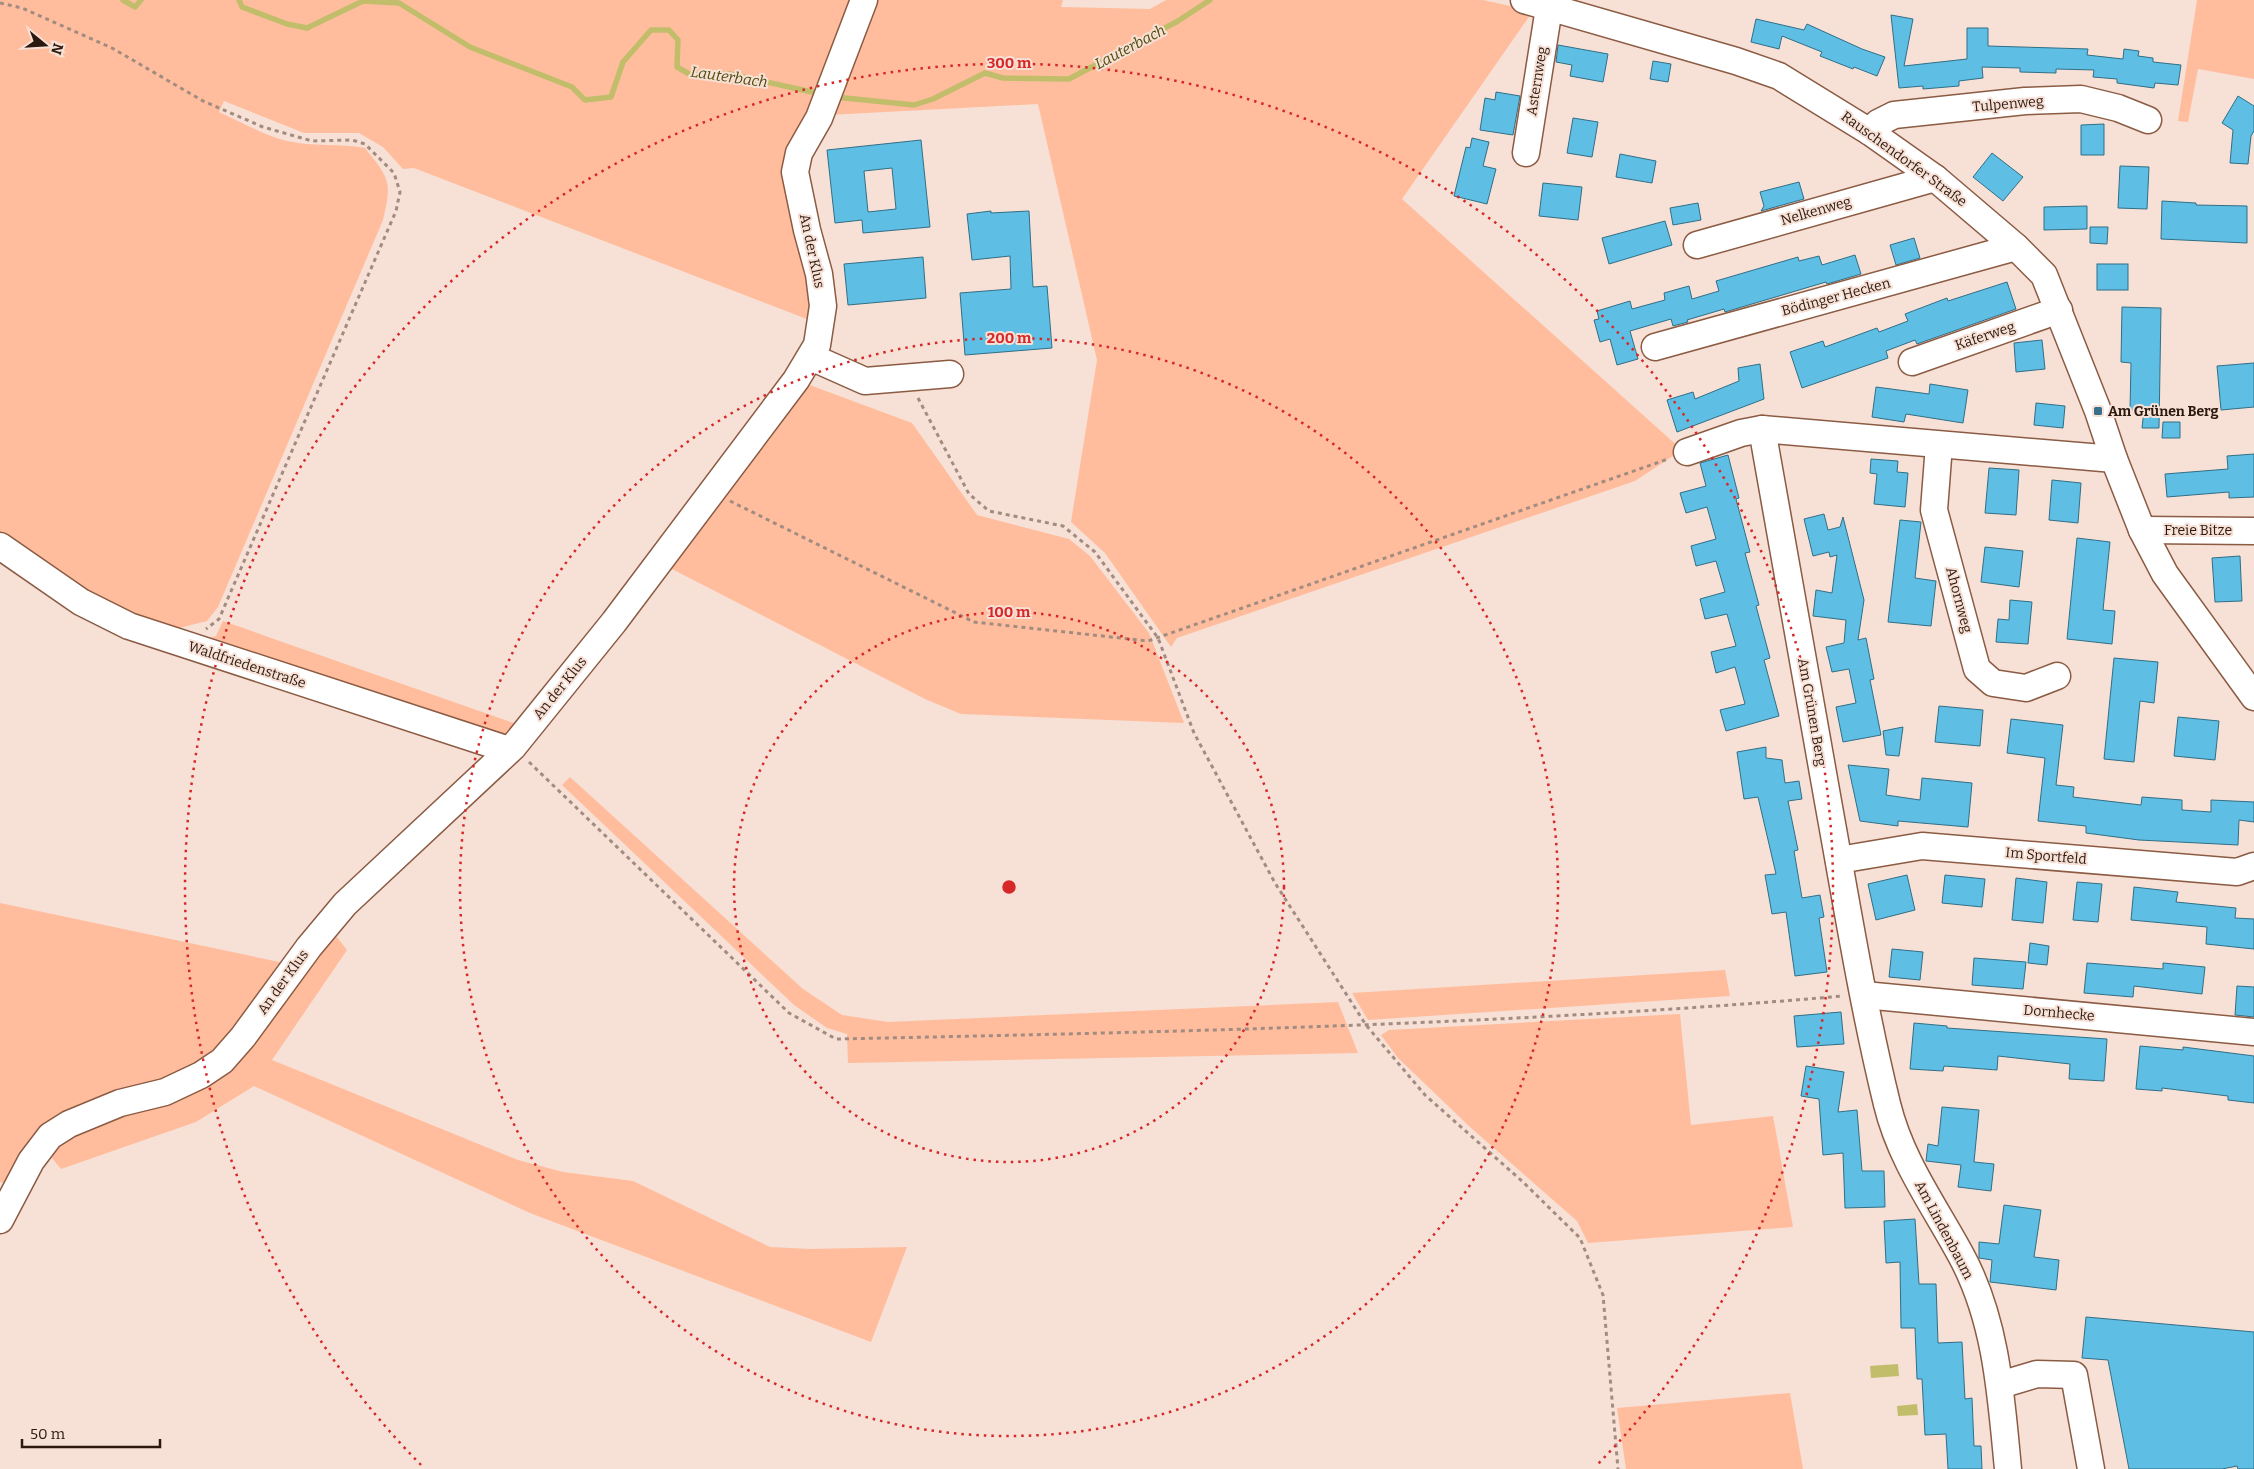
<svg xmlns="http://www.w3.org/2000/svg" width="2254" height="1469" font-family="Bitter,serif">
<rect width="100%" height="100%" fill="#f7e0d5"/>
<g fill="#ffbd9d">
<path d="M0,0H856L829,75L791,148L813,284L812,321L414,168L403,169L383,147L359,133H304L224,101L219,112C241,122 264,135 287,141C313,147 339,143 365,148C390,179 392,182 383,220L218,607L207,621L179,628L152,625L132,618L0,538Z"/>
<path d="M874,0H1063L1061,7L1150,9L1166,0H1483L1533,11L1402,199L1682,450L1635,481L1177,638L1171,647L1105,553L1071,522L1097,360L1038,104L828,115Z"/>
<path d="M2197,0H2254V79L2198,69L2188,122L2178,121Z"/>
<path d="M807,384L912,423L977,515L1069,539L1090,556L1149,633L1184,723L961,714L925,699L666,566Z"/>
<path d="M223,621L522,726L506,738L195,642L216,636Z"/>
<path d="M570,777L803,989L842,1015L888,1022L1338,1002L1358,1053L848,1063L847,1034L827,1028L794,1005L562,785Z"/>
<path d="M0,903L284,963L216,1055L188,1070L123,1096L66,1110L23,1150L9,1185L0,1182Z"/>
<path d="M333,932L347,950L272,1060L518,1160L563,1172L633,1181L770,1247L810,1249L907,1247L871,1342L530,1213L254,1086L196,1122L61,1169L48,1153L69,1133L166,1100Z"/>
<path d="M1725,970L1730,996L1368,1020L1352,993Z"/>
<path d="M1680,1014L1691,1125L1773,1116L1793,1227L1588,1243L1577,1221L1470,1127L1398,1058L1381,1035L1389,1030Z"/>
<path d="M1790,1393L1803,1469H1626L1617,1408Z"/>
</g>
<g fill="#c1bd6b">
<path d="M1898,1364L1899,1376L1871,1378L1870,1366Z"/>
<path d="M1917,1404L1918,1415L1898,1416L1897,1406Z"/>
</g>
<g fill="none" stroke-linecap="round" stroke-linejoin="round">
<g stroke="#c1bd6b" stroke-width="5.5">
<path d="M123,0L135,7L141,0"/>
<path d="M239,0L242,7L287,24L307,28L363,1L399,3L470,47L572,87L585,100L611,97L623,62L651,30H669L678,40L677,67L691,75L730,74L821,94"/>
<path d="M835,97L914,105L933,99L985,73L1003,78L1069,79L1178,21L1210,0"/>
</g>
</g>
<g fill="#5ebee3" stroke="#316f87" fill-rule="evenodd">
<path d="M1891,15L1913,19L1904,66L1967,59V28H1988V46L2088,49L2087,55L2123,59L2124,49L2139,51L2138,56L2153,58V62L2181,65L2178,85L2155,83L2154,88L2117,83V79L2093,77L2094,70L2056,69V73L2020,72V68L1982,67L1983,78L1959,81V86L1923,89V86L1899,88Z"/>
<path d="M1756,19L1804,30L1807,24L1862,49L1885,57L1877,76L1854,67L1853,69L1820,56L1822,52L1782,36L1779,49L1751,42Z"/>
<path d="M1558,45L1608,54L1603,82L1570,76L1572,65L1556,62Z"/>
<path d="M1653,61L1671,64L1668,82L1650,79Z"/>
<path d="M1496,92L1520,96L1513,135L1480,130L1485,98L1495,100Z"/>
<path d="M2238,96L2254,106V131L2251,136L2248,164L2230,163L2233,130L2222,123Z"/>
<path d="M1573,118L1598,122L1592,157L1567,153Z"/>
<path d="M2104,124V155H2081V125Z"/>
<path d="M1472,138L1489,142L1483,166L1496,169L1487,204L1454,196L1466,147L1470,148Z"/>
<path d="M921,140L930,227L863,233L862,220L835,223L827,150ZM892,168L896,209L868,212L864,171Z"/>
<path d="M1992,153L2023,177L2003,201L1973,177Z"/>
<path d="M1620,154L1656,161L1652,183L1616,177Z"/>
<path d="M2120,166L2149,167L2147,209L2118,208Z"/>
<path d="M1799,182L1804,199L1761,211L1764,206L1760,192Z"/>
<path d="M1543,183L1582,187L1578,220L1539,216Z"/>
<path d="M2162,201L2196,203V205L2247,206V243L2161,239Z"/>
<path d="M1698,203L1701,220L1673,225L1670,208Z"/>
<path d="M2087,206V229L2044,230V207Z"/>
<path d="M991,211V213L1029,211L1033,287L1047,286L1052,348L965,355L960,293L1011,289L1010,256L972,260L967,214Z"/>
<path d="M1665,221L1672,245L1609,264L1602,238Z"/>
<path d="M2090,227H2108L2107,244L2090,243Z"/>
<path d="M1914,238L1920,258L1896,265L1890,245Z"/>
<path d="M1855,255L1861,274L1827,284L1826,282L1725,312L1724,309L1687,320L1688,322L1673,326L1671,319L1630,331L1638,359L1617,365L1610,339L1600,342L1594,320L1599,319L1597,311L1630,301L1632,309L1665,300L1664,293L1689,286L1692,299L1719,291L1716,281L1798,257L1799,261L1819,256L1822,265Z"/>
<path d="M923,257L926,298L848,305L844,264Z"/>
<rect x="2097" y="264" width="31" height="26"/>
<path d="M2007,282L2016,309L1917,344L1915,340L1886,351L1888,358L1802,388L1790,352L1823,341L1825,347L1877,328L1879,332L1908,321L1905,314L1947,298L1948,301Z"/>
<path d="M2122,307L2161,308L2159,428H2142L2144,410H2130L2131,363L2121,362Z"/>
<path d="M2042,340L2045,369L2016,372L2014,343Z"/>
<path d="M2254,363V407L2221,410L2217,366Z"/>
<path d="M1760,364L1764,399L1677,432L1667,400L1693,392L1695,399L1739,381L1738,368Z"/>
<path d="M1930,384L1968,390L1963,423L1906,414L1904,422L1872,417L1876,387L1929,394Z"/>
<path d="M2036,403L2065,406L2063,428L2034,425Z"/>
<path d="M2163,422H2180V438H2162Z"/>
<path d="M2254,454V497L2229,498V492L2167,497L2165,474L2228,469L2227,456Z"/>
<path d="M1728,455L1739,498L1736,499L1750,552L1745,553L1759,605L1756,606L1770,658L1764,660L1779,716L1726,731L1720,710L1745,704L1735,667L1716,673L1711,652L1736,646L1727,614L1705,619L1700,599L1725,592L1716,561L1696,566L1691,546L1716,539L1707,507L1686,513L1680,493L1706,486L1700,463Z"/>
<path d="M1871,459L1898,461L1897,472L1908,473L1905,507L1874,504L1877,474L1870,473Z"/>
<path d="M1989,468L2019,470L2016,515L1985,513Z"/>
<path d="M2052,480L2081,483L2078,523L2049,520Z"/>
<path d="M1824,514L1828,530L1840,527L1843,517L1864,600L1858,640L1866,638L1874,679L1870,680L1881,735L1843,742L1836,707L1856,703L1849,669L1832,672L1826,647L1844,643L1846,620L1813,616L1816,590L1832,593L1837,555L1830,557L1829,552L1813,556L1804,519Z"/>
<path d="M1900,520L1921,522L1915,578L1936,581L1931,626L1888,622Z"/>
<path d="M2077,538L2110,542L2103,610L2115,611L2112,644L2067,639Z"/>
<path d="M1985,547L2023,551L2019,587L1981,582Z"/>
<path d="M2240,556L2242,601L2215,602L2212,558Z"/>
<path d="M2010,600L2032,602L2028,644L1996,642L1998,619L2009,620Z"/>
<path d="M2114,658L2158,662L2154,703L2140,701L2134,762L2104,759Z"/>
<path d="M1939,706L1983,710L1980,746L1935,742Z"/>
<path d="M2178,717L2219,721L2215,760L2174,756Z"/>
<path d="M2011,719L2063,725L2056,785L2074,787L2073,797L2141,805L2142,797L2182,800V810L2211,812V800L2254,802V822L2239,820L2238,845L2139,840L2086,833V826L2038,821L2045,758L2007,753Z"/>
<path d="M1903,727L1899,756L1886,755L1883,731Z"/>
<path d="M1766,747V758L1782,760L1785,783L1799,781L1802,799L1788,801L1798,850L1794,851L1802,898L1820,895L1824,917L1819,918L1827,972L1795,976L1786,912L1772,914L1765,875L1776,874L1758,797L1744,799L1737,752Z"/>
<path d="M1848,765L1889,769L1886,795L1920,800L1922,778L1972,783L1968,827L1898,821V826L1860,821Z"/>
<path d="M1907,875L1915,910L1876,920L1868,884Z"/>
<path d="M1945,875L1985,879L1982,907L1942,903Z"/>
<path d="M2016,878L2047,882L2043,923L2012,920Z"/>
<path d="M2077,882L2102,884L2098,922L2073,920Z"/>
<path d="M2134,887L2178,892L2176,902L2236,908L2235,918L2254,919V949L2206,944L2207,927L2131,920Z"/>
<path d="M2030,943L2049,946L2047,965L2028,963Z"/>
<path d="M1892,949L1923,952L1920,980L1889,977Z"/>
<path d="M1974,958L2026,962L2023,989L1972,985Z"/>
<path d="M2087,963L2163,969V963L2205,967L2202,994L2134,986L2133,997L2084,993Z"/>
<path d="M2237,986L2254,987V1017L2235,1015Z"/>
<path d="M1841,1012L1844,1044L1797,1047L1794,1016Z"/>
<path d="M1914,1023L1947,1026V1028L2107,1039L2104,1081L2069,1079L2070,1064L1998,1056L1997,1070L1944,1066L1943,1071L1910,1069Z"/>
<path d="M2140,1046L2183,1050V1047L2254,1056V1103L2228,1100V1096L2162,1088V1091L2136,1089Z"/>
<path d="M1806,1066L1844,1072L1838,1112L1857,1110L1862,1171H1884L1885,1207L1845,1208L1843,1153L1823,1155L1819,1099L1801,1096Z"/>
<path d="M1942,1107L1979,1110L1974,1162L1994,1164L1991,1191L1958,1187L1961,1165L1926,1161L1928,1144L1938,1146Z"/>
<path d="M2004,1205L2041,1210L2034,1257L2059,1260L2056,1290L1990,1282L1992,1260L1979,1258V1242L1999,1244Z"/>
<path d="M1915,1219L1919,1284H1936L1938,1343L1962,1342L1965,1399L1972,1398L1974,1446H1981L1982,1469H1948L1946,1434L1925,1435L1922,1379H1917L1915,1328H1901L1900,1262L1886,1263L1884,1221Z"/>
<path d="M2086,1317L2254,1332V1469H2238L2237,1466L2222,1469H2129L2108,1360L2082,1358Z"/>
</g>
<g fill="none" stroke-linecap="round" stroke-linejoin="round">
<defs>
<g id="minor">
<path d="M1524,0L1736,61L1779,76L1870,132L1935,178L2016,247L2044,275L2098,411L2114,459L2142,530L2165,574L2254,697"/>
<path d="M1870,132L1878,123L1894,115L2025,101L2081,99L2118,108L2148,120"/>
<path d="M1526,153L1549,8"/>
<path d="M1697,245L1935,178"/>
<path d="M1655,347L2016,247"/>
<path d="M811,357L865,381L950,374"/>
<path d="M1912,362L2059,310"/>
<path d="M1939,445L1934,510L1977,669L1993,683L2026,688L2057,676"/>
<path d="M1687,452L1741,433L1762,429"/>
<path d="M2142,530L2254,531"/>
<path d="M0,546L81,602L129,626L509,750"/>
<path d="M1839,860L1922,846L2237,872L2254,866"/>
<path d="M1864,995L2254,1032"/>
<path d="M0,1220L31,1161L50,1136L69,1124L120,1103L165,1092L201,1075L222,1061L243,1037L309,947L345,904L513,747L614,622L796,380L817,345L823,306L819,274L807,230L795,172L799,153L819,118L864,0"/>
<path d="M2000,1385L2037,1374L2074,1375L2091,1469"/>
<path d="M2008,1469C2001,1397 1997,1324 1963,1259C1936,1208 1901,1162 1887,1104C1863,1006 1847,906 1829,807C1807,681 1785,555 1762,429L2114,459"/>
</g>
</defs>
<use href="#minor" stroke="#8b5b43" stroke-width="29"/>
<g stroke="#a28c81" stroke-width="3" stroke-dasharray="4 4" stroke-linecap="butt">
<path d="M0,3L22,8L112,48L203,101L263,127L312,141L352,140L365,144L394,173L400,192L396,211L219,619L206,629"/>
<path d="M918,398L969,494L989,511L1063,526L1095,552L1158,638L1194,733L1275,883L1366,1025L1425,1095L1523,1182L1580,1238L1603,1295L1618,1469"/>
<path d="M730,501L974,622L1148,641L1668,459"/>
<path d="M529,762L789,1013L836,1039C1172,1032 1508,1025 1843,996"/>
</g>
<use href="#minor" stroke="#fff" stroke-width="26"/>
</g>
<g fill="none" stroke="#d62828" stroke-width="2.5" stroke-dasharray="2.5 5">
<circle cx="1009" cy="887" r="275"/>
<circle cx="1009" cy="887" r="549"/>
<path d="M421 1465A824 824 0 1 1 1597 1465"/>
</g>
<rect fill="#37728a" stroke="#f7e0d5" stroke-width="2" x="2093" y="406" width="10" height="10" rx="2.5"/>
<g text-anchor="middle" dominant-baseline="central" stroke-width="4" stroke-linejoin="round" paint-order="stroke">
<g font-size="14" fill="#2c180e" stroke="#f7e0d5">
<text transform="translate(1537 81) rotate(-81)">Asternweg</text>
<text transform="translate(2008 104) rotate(-5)">Tulpenweg</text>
<text transform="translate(1904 159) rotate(36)">Rauschendorfer Straße</text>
<text transform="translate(1816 211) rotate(-16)">Nelkenweg</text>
<text transform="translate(812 251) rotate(78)">An der Klus</text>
<text transform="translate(1836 297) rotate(-15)">Bödinger Hecken</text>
<text transform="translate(1985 336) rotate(-19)">Käferweg</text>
<text x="2198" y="530">Freie Bitze</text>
<text transform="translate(1959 600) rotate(75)">Ahornweg</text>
<text transform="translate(247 665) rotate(18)">Waldfriedenstraße</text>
<text transform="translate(560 688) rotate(-51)">An der Klus</text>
<text transform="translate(1812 712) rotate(80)">Am Grünen Berg</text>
<text transform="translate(2046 856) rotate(5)">Im Sportfeld</text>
<text transform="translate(283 982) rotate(-54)">An der Klus</text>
<text transform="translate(2059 1013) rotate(5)">Dornhecke</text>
<text transform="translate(1944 1230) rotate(62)">Am Lindenbaum</text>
</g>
<g font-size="14" font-weight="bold" fill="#2c180e" stroke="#f7e0d5" text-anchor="start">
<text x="2108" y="411">Am Grünen Berg</text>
</g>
<g font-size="15" font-style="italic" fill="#4e4b0a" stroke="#f7e0d5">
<text transform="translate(1130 47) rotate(-28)">Lauterbach</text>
<text transform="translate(729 77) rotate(8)">Lauterbach</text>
</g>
</g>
<circle cx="1009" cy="887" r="8" fill="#d62828" stroke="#f7e0d5" stroke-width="2.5"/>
<g font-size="15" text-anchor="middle" font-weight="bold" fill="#d62828" stroke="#f7e0d5" stroke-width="4" stroke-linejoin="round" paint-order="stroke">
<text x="1009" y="68">300 m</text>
<text x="1009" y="343">200 m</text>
<text x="1009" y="617">100 m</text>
</g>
<g transform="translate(45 45) rotate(108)" stroke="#f7e0d5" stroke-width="4" paint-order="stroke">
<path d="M0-4L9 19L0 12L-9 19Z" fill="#2c180e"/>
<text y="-8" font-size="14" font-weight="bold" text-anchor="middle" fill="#2c180e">N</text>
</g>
<path d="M22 1439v8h138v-8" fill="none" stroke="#2c180e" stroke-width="2.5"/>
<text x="30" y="1439" font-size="15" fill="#2c180e" stroke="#f7e0d5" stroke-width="4" paint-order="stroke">50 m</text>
</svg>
